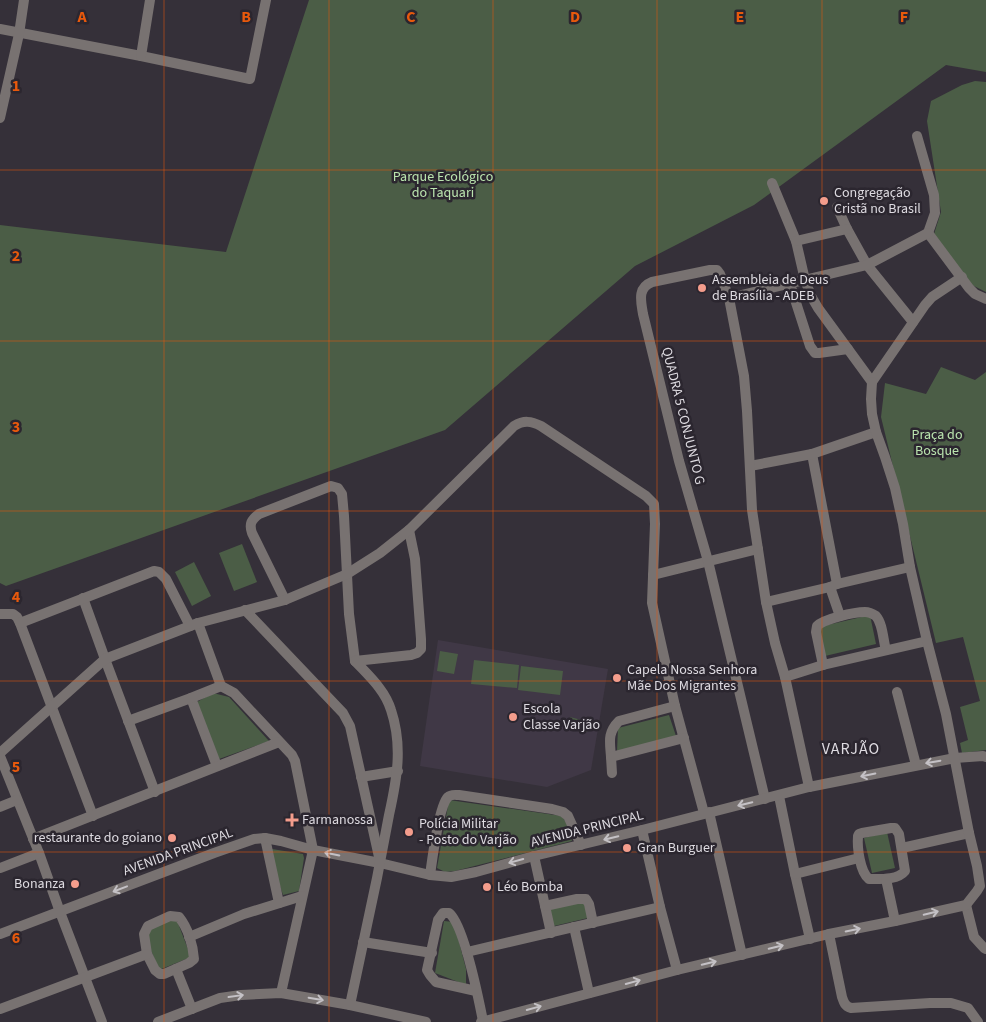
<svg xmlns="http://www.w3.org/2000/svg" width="986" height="1022" font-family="'Source Sans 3',sans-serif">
<rect width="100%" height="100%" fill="#353039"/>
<path fill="#403846" d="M438,640L608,669L591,770L547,787L420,766Z"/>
<g fill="#4b5d46">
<path d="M309,0H986V72L946,65L754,205L635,266L445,430L6,586L0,583V225L226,252Z"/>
<path d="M975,81L986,82V292L972,285L934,234L941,212L927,121L931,101L962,85Z"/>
<path d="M941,367L975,380L986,372V750L962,753L960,743L968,740L960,707L980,701L963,637L936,643L881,417L885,383L926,394Z"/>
<path d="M242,544L257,582L234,591L219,553Z"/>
<path d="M194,562L211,596L192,606L175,572Z"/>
<path d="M870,615L876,644L825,656L819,627Z"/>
<path d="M440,651L458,654L454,674L437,671Z"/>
<path d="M474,660L519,665L517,688L471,684Z"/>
<path d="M521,666L563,671L560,695L518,690Z"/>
<path d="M213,693L229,697L269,741L219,759L197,702Z"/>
<path d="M669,715L676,736L617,752L618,728Z"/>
<path d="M570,717L589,722L587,732L567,727Z"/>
<path d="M449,800L562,816L567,824L572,841L455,871L445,872L437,868Z"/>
<path d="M887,832L895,868L872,873L864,838Z"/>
<path d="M272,849L303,854L304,858L299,891L283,895L269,854Z"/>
<path d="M584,900L588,918L554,926L549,908Z"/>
<path d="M176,918L191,957L159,970L143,931Z"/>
<path d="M444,921L454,922L466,969V985L435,973Z"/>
</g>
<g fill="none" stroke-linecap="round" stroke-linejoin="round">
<g stroke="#787271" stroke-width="10">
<path d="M0,29L141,56L250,79L266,0"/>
<path d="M141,56L150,0"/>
<path d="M0,118L19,34L24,0"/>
<path d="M917,136L934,195L935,213L928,233"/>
<path d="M772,183L796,241L805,280L811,296L818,308L872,382"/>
<path d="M837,207L847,229L867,265L913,322"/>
<path d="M928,233L969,288L975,294L986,299"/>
<path d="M796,241L847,229"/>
<path d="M790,284L810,346L815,353H819L848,349"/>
<path d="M729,298L867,265L928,233"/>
<path d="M872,382L925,305L932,297L962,277"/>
<path d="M812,454L837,584"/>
<path d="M750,466L812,454L876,432"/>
<path d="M653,575L758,549"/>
<path d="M830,587L840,616"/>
<path d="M83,598L105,659L155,792"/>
<path d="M285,600L252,533C249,524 251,520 259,514L331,486L338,488L342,494L344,516L349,614L355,661"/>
<path d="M766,602L830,587L837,584L910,567"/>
<path d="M245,610L343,713L350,726L379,857"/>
<path d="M0,614H13L17,617L20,623L93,816"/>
<path d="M20,623L154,571L159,572L166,579L190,626"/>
<path d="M198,623L221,686"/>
<path d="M355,661L411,655L417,653L421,649V639L415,559L409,530"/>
<path d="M823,665L816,632L817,626C824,619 854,612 865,612C869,612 873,614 876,616C883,624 883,640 886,650"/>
<path d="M785,677L823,665L927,641"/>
<path d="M221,686L234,693L292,755L295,761L313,850L281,993"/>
<path d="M897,692L916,765"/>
<path d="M191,698L217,766"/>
<path d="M128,721L191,698L221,686"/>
<path d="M0,753L105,659L198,623L285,600L347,574L380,553L409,530L514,426C524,420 531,421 541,426L646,496L654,504L655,524L652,603L675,706L704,813"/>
<path d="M0,756L39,853L60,912L102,1022"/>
<path d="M611,757C610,742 607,733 619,721L675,706"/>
<path d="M612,773L611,757L684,738"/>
<path d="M361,777L398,771"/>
<path d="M779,796L795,874L810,939"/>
<path d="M765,799L708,561L679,461L643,314C641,301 637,288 652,282L710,270H717L720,274L729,298L744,376L747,411L752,510L766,602L775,643L785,677L809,787"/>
<path d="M0,807L17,800"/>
<path d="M709,812L742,955"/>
<path d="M891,828H895L899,834L905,871C898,880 881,879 869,879C860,872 857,848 858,836L859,834L862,833Z"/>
<path d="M642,830L660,907L677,970"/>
<path d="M265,838L279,903"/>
<path d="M33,839L279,742"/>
<path d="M902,848L969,833"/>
<path d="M534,856L551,933"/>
<path d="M0,868L39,853"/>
<path d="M795,874L859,858"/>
<path d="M430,875C432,861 439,805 448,797C451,794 455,795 459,795L552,809L563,812L568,816L581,845"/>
<path d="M886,879L895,921"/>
<path d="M966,905L974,937L984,948L986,949"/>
<path d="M545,906L577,899H586L589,904L593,923"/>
<path d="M170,916L179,917C188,928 193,945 194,959L189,963L164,974H160L155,970L147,954L144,934L148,926Z"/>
<path d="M574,927L589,993"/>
<path d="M0,934L214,853L254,839L265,838L281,841L313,850L380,863L430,875L451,877L476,872L534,856L642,830L809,787L955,758L983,756L986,757"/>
<path d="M829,934L842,997C844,1003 845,1006 851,1008L930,1003H951L968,1008L978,1022"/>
<path d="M189,937L244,914L302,896"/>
<path d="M363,942L432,953"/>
<path d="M467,952L660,907"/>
<path d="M176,969L192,1009"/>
<path d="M476,991L436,982L430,975L427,970L438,920L443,913H449C464,924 479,1001 483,1021"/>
<path d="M350,1005C359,963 368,921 377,878C381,857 385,836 389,815C397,779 403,746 391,710C385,690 369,676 355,661"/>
<path d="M0,1009L147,954"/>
<path d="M158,1022L220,998L241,995L281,993L350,1005L426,1022"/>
<path d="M481,1022L677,970L829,934L895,921L966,905L977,891L980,886L977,866L969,833L946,714L927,641L910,567L903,524L895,488L885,457L876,432L872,414L871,399L872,382"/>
</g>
</g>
<defs><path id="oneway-shaft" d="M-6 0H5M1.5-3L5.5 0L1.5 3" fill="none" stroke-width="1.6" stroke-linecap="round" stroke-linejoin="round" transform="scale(1.25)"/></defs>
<g stroke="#c4c1c5">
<use href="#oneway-shaft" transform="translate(933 762) rotate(170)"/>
<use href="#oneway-shaft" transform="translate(868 775) rotate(168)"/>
<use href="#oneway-shaft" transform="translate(745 804) rotate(167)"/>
<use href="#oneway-shaft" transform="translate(611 838) rotate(167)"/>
<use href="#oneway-shaft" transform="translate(332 854) rotate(-169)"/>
<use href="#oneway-shaft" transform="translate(516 861) rotate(165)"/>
<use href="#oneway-shaft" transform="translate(120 889) rotate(159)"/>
<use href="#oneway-shaft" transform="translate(931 913) rotate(-13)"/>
<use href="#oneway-shaft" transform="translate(853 930) rotate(-11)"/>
<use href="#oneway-shaft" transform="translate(776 947) rotate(-13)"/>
<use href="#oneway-shaft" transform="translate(709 963) rotate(-14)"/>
<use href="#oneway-shaft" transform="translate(633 982) rotate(-15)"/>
<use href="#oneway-shaft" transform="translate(236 996) rotate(-8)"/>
<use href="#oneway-shaft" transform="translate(316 999) rotate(10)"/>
<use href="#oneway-shaft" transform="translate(534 1008) rotate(-15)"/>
</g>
<path fill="none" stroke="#e8590c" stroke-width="1" stroke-opacity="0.55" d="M164,0V1022M329,0V1022M493,0V1022M657,0V1022M822,0V1022M0,170H986M0,341H986M0,511H986M0,681H986M0,852H986"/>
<g fill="#f49d8c" stroke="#2b262f" stroke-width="2">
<circle cx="824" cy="201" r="5"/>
<circle cx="702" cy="288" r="5"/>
<circle cx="617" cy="678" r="5"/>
<circle cx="513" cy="717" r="5"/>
<path d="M289.5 812.5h5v5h5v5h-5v5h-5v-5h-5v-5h5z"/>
<circle cx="409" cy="832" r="5"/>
<circle cx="172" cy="838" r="5"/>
<circle cx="627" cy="848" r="5"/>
<circle cx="75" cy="884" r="5"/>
<circle cx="487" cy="887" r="5"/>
</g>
<g text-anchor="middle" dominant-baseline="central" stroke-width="5" stroke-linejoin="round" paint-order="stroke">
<g font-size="14" fill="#bae4ae" stroke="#2b262f">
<text x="443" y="177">Parque Ecológico<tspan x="443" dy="16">do Taquari</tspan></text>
<text x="937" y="435">Praça do<tspan x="937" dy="16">Bosque</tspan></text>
</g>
<g font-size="14" fill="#dedbe1" stroke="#2b262f" text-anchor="start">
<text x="834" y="193">Congregação<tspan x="834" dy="16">Cristã no Brasil</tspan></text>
<text x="712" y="280">Assembleia de Deus<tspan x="712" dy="16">de Brasília - ADEB</tspan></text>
<text x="627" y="670">Capela Nossa Senhora<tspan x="627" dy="16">Mãe Dos Migrantes</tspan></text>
<text x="523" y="709">Escola<tspan x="523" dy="16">Classe Varjão</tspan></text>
<text x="302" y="820">Farmanossa</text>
<text x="419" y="824">Polícia Militar<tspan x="419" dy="16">- Posto do Varjão</tspan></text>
<text x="162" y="838" text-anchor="end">restaurante do goiano</text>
<text x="637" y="848">Gran Burguer</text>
<text x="65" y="884" text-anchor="end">Bonanza</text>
<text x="497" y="887">Léo Bomba</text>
</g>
<g font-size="14" fill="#dedbe1" stroke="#2b262f">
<text transform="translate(683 416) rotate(76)">QUADRA 5 CONJUNTO G</text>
<text transform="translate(587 829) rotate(-14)">AVENIDA PRINCIPAL</text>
<text transform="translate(178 852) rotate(-20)">AVENIDA PRINCIPAL</text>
</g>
<g font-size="16" letter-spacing="1" fill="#dedbe1" stroke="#2b262f">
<text x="851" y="749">VARJÃO</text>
</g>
</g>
<g font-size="16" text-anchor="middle" font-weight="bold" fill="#e8590c" stroke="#2b262f" stroke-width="5" stroke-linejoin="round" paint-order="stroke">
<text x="82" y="22">A</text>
<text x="246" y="22">B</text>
<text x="411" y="22">C</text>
<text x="575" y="22">D</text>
<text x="740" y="22">E</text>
<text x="904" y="22">F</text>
<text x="16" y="91">1</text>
<text x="16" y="261">2</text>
<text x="16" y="432">3</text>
<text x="16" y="602">4</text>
<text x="16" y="772">5</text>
<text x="16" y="943">6</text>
</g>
</svg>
